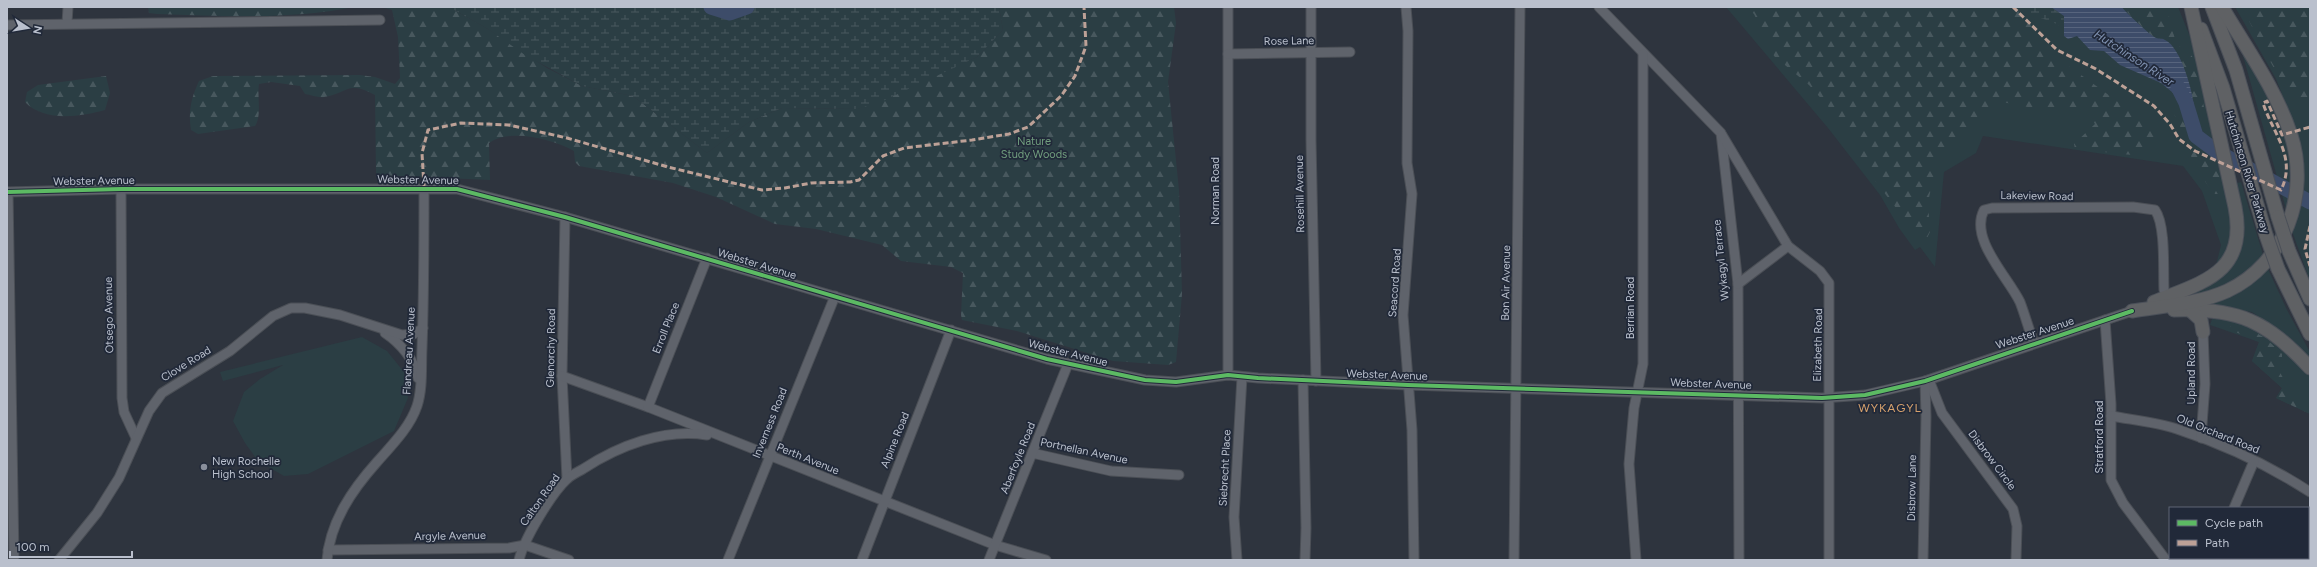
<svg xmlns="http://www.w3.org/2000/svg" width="2317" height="567" font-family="Figtree,sans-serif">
<defs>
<pattern id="forest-firs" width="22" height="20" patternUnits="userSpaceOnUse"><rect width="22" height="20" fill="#2b3e44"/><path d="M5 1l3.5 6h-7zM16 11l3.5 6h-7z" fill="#48585e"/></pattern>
<pattern id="wetland-marsh" width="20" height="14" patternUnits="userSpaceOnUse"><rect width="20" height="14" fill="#2b3e44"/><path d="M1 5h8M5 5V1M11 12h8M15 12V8" fill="none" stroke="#48585e"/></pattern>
<pattern id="water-rules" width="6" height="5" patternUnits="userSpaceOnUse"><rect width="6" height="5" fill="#3d4c69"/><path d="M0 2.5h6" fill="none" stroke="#57647d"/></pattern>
</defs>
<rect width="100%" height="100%" fill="#2e343e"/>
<g fill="#2b3e44">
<path d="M1726,7H2178L2195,49L2234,224L2231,248L2216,265L2221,245L2202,191L2183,166L1983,136L1976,153L1944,172L1935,267L1920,247L1915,250L1899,228L1880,195L1828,128Z"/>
<path d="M2235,7H2310V281L2292,231V119L2276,79Z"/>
<path d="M2247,55L2288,138L2294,183L2288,216L2243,56Z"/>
<path d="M2241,182L2264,258L2231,284L2189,298L2185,296C2215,281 2247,266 2244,226C2243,211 2239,197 2237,183Z"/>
<path d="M2268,269L2287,310L2310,352V360L2292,340L2252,312L2207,306L2210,301L2244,288Z"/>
<path d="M2217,317L2255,326L2277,342L2310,376V414L2276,398L2282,388L2252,361L2259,342L2210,325L2212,319Z"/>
<path d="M362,337L387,351L404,372L408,398L394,431L308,474L284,476L258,461L245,443L233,421L244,392L260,379L283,365L223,381L220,372Z"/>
</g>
<g fill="url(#forest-firs)">
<path d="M148,7H354C289,20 223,16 157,14L149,13Z"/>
<path d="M382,7H449L488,29L547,68L582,86L633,96L707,153L749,122L782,108L858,109L977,57L1003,30L999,7H1174L1176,23L1168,82L1179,190L1182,294L1176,362L1168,365L1113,361L1017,331L962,320L961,315L963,273L951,267L901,261L882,245L816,229L775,224L716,197L673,183L579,166L575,162L574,151C553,139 509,128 489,143L490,180L379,175L376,173L375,95C347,80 349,93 324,97C319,98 311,95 305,94L300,86L271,82L259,84C257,96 262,116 255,126L198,134L191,130C188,112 191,98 199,81L213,76L360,75L375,77L395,84L400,78L398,37L392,10Z"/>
<path d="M1747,7H2021L2029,15L2033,40L2132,112L2157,126L2160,142L2142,156L2075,149L2074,144L2095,124L2086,111L2043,110L1997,101L1981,112L1955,147L1937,162L1928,202L1930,232L1927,238L1920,239L1859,160L1860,147L1844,124L1809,85L1774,56L1754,14Z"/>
<path d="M2122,7H2164C2178,28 2166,41 2192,56L2207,120L2201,119L2198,114L2166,40L2156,38L2148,33Z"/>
<path d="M2242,7H2307L2310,15V111C2288,105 2254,29 2242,7Z"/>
<path d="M106,76L110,93L105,110C80,117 44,122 25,102L27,92L38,85Z"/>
<path d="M2174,114C2186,121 2183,125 2191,134C2196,140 2201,141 2206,145C2217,156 2219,177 2223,191L2222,194H2215C2204,182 2195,166 2189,151C2183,137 2182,127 2174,114Z"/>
<path d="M2231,325C2253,327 2268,339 2282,354V359L2272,358C2282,375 2291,398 2310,406V414L2276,398L2282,388L2252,361L2259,342L2233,331L2230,327Z"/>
</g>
<g fill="url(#wetland-marsh)">
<path d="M449,7H999L1003,30L977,57L883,101L858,109L782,108L749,122L707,153L633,96L582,86L525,55L488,29Z"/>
<path d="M2021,7H2051L2064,16L2063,28C2049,18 2032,19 2021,7Z"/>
</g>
<path fill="url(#water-rules)" d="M2051,7H2122C2124,11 2151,36 2156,38C2159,39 2163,38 2165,40C2181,47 2194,94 2194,110L2161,83L2120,65L2104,51L2090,50L2077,36L2068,39L2064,36V16Z"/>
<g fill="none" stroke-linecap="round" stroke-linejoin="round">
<g stroke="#3d4c69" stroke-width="15">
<path d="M711,7L730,13L747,7"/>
<path d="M2178,87L2186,103L2196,136L2216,151L2310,202"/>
</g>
<defs>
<g id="minor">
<path d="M1228,7V375"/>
<path d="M1311,7V140L1316,381"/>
<path d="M1406,7L1408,31L1407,163L1412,194L1403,315L1412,430L1414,560"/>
<path d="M1599,7L1721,133L1738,284L1739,560"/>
<path d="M67,23L68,7"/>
<path d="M7,25L380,20"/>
<path d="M1228,54L1350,52"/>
<path d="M1722,135L1788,246L1820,271L1829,283V560"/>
<path d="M121,189L122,398L124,412L136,438"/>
<path d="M7,192L121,189H457L565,217L1047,359L1145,380L1176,382L1228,375L1258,378L1408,385L1822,398L1865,395L1925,381L2132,311"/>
<path d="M8,192L14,560"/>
<path d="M565,217L562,376L567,479"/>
<path d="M1738,284L1788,246"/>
<path d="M2105,320L2111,404V480L2123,503L2166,560"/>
<path d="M385,333C400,343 415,360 418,378"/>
<path d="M2034,343C2029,330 2025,315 2020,302C2008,277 1969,239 1984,210L1992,208L2133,207L2155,210C2166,225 2163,271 2164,290"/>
<path d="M562,376L648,407L995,545L1046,560"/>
<path d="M1303,380L1306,528L1305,560"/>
<path d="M1929,380L1942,413L2013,509L2017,526L2016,560"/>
<path d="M648,407L707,258"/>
<path d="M2111,416C2133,420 2156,422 2177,429C2223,444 2270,466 2310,492"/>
<path d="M2201,438L2205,384L2203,332"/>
<path d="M1032,453L1111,471L1179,475"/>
<path d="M2234,508L2254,461"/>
<path d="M328,550L509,548L525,545L569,560"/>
<path d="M59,560L97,513L119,478L149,411L162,393L230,351L273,316L291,308H305L340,315L402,335L414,334L423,328"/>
<path d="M327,560C330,522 352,490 377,462C392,445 410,427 417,406C423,388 421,367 422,348C424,295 424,241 424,187"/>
<path d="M519,560C524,539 551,494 567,479C571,475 578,472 583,469C618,446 664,428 707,435"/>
<path d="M728,560L835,296"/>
<path d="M862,560L951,330"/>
<path d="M989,560L1068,364"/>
<path d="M1237,560L1234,517L1242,377"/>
<path d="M1514,560L1520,7"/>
<path d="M1636,560L1629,464L1634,408L1643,364V54"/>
<path d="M1923,560L1926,417L1925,381"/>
<path d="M2206,560L2207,558"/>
</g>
<g id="highway">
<path d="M2212,7L2236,70L2278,217"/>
<path d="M2201,29L2223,88L2266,235"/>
<path d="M2289,251L2310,299"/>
<path d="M2278,269L2310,334"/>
<path d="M2154,302C2203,282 2248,273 2235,207L2191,7"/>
<path d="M2174,310C2239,308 2267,321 2310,368"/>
<path d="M2190,310L2201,320L2203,332"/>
<path d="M2132,311C2163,306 2198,304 2227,291C2285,264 2310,194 2291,135C2276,89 2246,48 2222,7"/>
</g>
</defs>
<use href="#minor" stroke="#4b4f56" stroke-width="11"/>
<use href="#highway" stroke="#4b5059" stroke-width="15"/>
<use href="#minor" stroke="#5f636b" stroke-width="9"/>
<use href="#highway" stroke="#5f6164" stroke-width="13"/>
<defs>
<g id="highway-bridge">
<path d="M2278,217L2289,251"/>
<path d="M2266,235L2278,269"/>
</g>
</defs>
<use href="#highway-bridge" stroke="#4b5059" stroke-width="15" stroke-linecap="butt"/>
<use href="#highway-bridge" stroke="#5f6164" stroke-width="13"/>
<g stroke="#bda197" stroke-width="3" stroke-dasharray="6 3" stroke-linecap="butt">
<path d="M2013,7L2057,50L2096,69L2154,106L2170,124L2179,139L2195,151L2281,190C2297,157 2273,134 2263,103L2267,101L2282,135L2310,127"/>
<path d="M424,187L422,153L428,130L461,123L509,125L567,138L668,167L762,190L785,188L811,183L850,182L859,180L883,156L904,148L972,140L1009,134L1028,127L1061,96L1075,76L1086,46L1084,7"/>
<path d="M2310,226L2305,249L2310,266"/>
</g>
<defs>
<path id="cycleway" d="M7,192L121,189H457L565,217L1047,359L1145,380L1176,382L1228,375L1258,378L1408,385L1822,398L1865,395L1925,381L2132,311"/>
</defs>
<use href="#cycleway" stroke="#212939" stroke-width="6"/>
<use href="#cycleway" stroke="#5cba63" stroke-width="4"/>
</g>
<circle fill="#898f9b" stroke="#212939" stroke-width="1.5" cx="204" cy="467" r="4"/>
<g text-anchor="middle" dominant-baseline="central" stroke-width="3.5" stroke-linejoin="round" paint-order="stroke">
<g font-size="11" fill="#bac0cd" stroke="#212939">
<text transform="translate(1289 41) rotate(-1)">Rose Lane</text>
<text transform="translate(2247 172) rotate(73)">Hutchinson River Parkway</text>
<text transform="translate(418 180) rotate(1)">Webster Avenue</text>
<text transform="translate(94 181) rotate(-1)">Webster Avenue</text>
<text transform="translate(1215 191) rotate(-90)">Norman Road</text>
<text transform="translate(1300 194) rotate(-91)">Rosehill Avenue</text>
<text transform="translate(2037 196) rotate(1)">Lakeview Road</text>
<text transform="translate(1721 260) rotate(-96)">Wykagyl Terrace</text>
<text transform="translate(757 264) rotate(17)">Webster Avenue</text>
<text transform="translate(1395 283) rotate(-86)">Seacord Road</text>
<text transform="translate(1506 283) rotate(-89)">Bon Air Avenue</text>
<text transform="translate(1630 308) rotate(-90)">Berrian Road</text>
<text transform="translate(109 315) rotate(-91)">Otsego Avenue</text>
<text transform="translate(666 328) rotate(-68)">Erroll Place</text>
<text transform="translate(2035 333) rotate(-18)">Webster Avenue</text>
<text transform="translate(1818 345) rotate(-89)">Elizabeth Road</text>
<text transform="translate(551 348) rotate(-89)">Glenorchy Road</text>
<text transform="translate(409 351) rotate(-87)">Flandreau Avenue</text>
<text transform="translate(1068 353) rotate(14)">Webster Avenue</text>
<text transform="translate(186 364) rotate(-32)">Clove Road</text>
<text transform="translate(2191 373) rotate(-90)">Upland Road</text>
<text transform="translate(1387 375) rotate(2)">Webster Avenue</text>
<text transform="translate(1711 384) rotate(2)">Webster Avenue</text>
<text transform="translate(770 423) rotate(-68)">Inverness Road</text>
<text transform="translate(2218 434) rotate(22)">Old Orchard Road</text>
<text transform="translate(2099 437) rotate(-90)">Stratford Road</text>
<text transform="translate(895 440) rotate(-68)">Alpine Road</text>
<text transform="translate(1084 451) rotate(12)">Portnellan Avenue</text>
<text transform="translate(1018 458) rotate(-68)">Aberfoyle Road</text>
<text transform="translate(808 459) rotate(22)">Perth Avenue</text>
<text transform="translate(1992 460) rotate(53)">Disbrow Circle</text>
<text transform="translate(1225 468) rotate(-87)">Siebrecht Place</text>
<text transform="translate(1912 488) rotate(-89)">Disbrow Lane</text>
<text transform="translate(540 500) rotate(-55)">Calton Road</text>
<text transform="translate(450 536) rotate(-1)">Argyle Avenue</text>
</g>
<g font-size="11" fill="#719e7e" stroke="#212939">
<text x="1034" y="141">Nature<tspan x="1034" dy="13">Study Woods</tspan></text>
</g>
<g font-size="11" fill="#bac0cd" stroke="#212939" text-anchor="start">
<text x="212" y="461">New Rochelle<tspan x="212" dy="13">High School</tspan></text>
</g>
<g font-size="12" font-style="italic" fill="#8294b3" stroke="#212939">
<text transform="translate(2134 58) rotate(33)">Hutchinson River</text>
</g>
<g font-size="12" letter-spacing="1" fill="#d6a16c" stroke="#212939">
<text x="1890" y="408">WYKAGYL</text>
</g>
</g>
<rect width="2317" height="567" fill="none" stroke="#bac0cd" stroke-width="16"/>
<rect x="2169" y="507" width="140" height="52" fill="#212939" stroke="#5e6574"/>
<rect x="2177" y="520" width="20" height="6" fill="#5cba63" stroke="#5e6574"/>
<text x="2205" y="527" font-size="12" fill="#bac0cd">Cycle path</text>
<rect x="2177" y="540" width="20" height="6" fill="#bda197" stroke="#5e6574"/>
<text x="2205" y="547" font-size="12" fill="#bac0cd">Path</text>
<g transform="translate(28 28) rotate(102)" stroke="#212939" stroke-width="3" paint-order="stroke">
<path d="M0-3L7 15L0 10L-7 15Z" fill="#bac0cd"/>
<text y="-6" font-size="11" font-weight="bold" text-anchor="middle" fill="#bac0cd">N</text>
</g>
<path d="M10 551v6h122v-6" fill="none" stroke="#bac0cd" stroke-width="2"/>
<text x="16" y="551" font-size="12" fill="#bac0cd" stroke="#212939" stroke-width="3" paint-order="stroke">100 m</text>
</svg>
